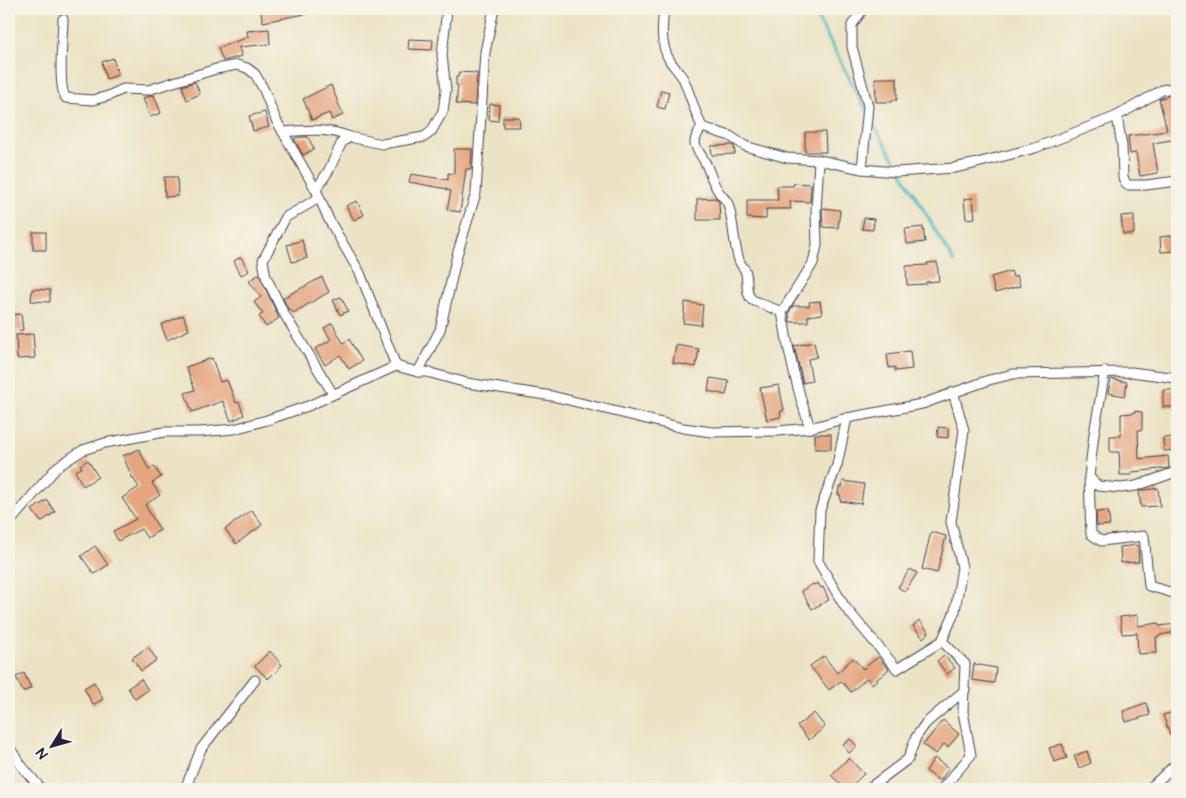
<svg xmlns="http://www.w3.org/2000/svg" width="1186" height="798" font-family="'Architects Daughter',sans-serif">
<rect width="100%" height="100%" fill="#f7f3e8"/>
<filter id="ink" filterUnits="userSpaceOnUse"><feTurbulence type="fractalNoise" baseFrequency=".02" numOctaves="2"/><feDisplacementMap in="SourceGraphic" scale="10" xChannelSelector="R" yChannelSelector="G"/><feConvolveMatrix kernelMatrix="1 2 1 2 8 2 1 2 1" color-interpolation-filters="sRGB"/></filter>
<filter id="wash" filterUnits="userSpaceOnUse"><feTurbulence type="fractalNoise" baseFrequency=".0096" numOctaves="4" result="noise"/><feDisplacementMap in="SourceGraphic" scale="20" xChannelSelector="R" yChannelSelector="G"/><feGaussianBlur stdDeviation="1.12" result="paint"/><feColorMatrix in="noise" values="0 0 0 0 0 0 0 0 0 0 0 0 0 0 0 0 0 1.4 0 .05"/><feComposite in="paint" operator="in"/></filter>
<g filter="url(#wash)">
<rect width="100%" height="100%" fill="#ece3c4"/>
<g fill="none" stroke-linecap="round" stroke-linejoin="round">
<g stroke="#46b5be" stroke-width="3">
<path d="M813,9L866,110"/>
<path d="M870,118L954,262"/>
</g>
</g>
<g id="blocks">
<g fill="#e5a67f">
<path d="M260,9H309L310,13L263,22Z"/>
<path d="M269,29L270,44L239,47L242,56L223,61L218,48L248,37L247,31Z"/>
<path d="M409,39L433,40L432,50L408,49Z"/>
<path d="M113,58L118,75L106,79L102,62Z"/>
<path d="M459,72L477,73L475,105L456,104L458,85H456V77H458Z"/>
<path d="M875,78H897V100H892V102H876Z"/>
<path d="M195,82L200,94L187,100L182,86Z"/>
<path d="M331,85L343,115L332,120L329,113L312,120L303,99Z"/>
<path d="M661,90L669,92L665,109L657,107Z"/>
<path d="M1173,94L1177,113V117L1175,118L1177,139L1153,143L1158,173L1140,176L1136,153L1130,154L1128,136L1160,132L1167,130L1159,99Z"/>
<path d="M154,95L161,113L150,117L143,98Z"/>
<path d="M490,104L499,105L498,121L489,120Z"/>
<path d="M265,112L269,127L253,131L249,116Z"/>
<path d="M503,117H519L520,127H503Z"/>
<path d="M805,132H825L826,152H805Z"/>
<path d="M299,137H308L314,149L303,155L294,139Z"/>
<path d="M732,145L734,146L735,154L712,155L711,146Z"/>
<path d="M454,149H472L471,169H466L460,212L447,210L451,191L446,190L447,189L409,182L411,174L448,180V173L454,174Z"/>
<path d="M164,177H177L178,196L165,197Z"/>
<path d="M794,183L811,184L810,202L790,201L791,209H766V219L747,218V200H778L777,186H793Z"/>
<path d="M716,198L719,202L720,220H697V199Z"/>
<path d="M973,198L975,218L966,219L964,199Z"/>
<path d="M357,201L364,215L354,220L346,206Z"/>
<path d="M822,208L840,210L838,228L823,227Z"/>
<path d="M1134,215V234H1123L1121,216Z"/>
<path d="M864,218L874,219L873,230L862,229Z"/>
<path d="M923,227L925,242L907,244L905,229Z"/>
<rect x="33" y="232" width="13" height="18"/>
<path d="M1177,235V251L1161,252L1160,237Z"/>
<path d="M302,240L307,258L292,262L287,245Z"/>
<path d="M241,257L249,271L241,275L234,261Z"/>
<path d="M937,262L939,281L926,282V284L907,285L906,266L928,265L927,263Z"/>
<path d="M1011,271L1013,277L1017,275L1020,286L995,293L991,277Z"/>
<path d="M259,274L279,318L266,327L259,316L263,314L254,302L261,297L249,281Z"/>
<path d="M322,277L329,292L293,313L291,309L289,311L283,298Z"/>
<path d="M32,289L50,290V302L31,301Z"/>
<path d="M341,297L348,311L340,315L333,300Z"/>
<path d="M820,301L822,314L808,316V322H790L789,312L793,306H810L809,302Z"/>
<path d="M685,302L703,305L701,325L683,323Z"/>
<path d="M21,314L23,330L9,331V315Z"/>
<path d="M183,315L189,330L167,340L161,325Z"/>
<path d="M332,323L343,343L349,339L362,361L349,369L340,355L325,365L315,349L331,340L324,328Z"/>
<path d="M33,334L35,358L17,359L16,335Z"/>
<path d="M814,342L817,357L808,359L812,381L803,383L794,346Z"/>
<path d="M676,345L699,349L696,367L673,363Z"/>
<path d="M910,351L912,369L895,371V367L889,368L887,354Z"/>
<path d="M212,358L220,382L227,380L236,403L239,402L244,415L231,421L223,401L192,412L185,393L195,390L186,367Z"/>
<path d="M710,378L729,381L726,395L708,391Z"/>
<path d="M1111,379L1127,382L1125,396L1108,393Z"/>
<path d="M779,385L784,410L781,411L780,417L767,420L760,388Z"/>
<path d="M1163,390H1175L1176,407H1163Z"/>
<path d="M1134,411L1142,412V430H1138L1139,459L1168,456L1169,468L1132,472V475H1120L1119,452H1110V436H1121V414L1134,413Z"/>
<path d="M938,427L948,428V438L937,437Z"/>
<rect x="815" y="434" width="16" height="15"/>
<path d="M1177,437V450L1164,451L1163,438Z"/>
<path d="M139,449L149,470L154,466L161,477L152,483L160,495L145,505L160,530L147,538L141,529L118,541L113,531L136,519L122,498L139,487L132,477L123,456Z"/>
<path d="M88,460L98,477L83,486L75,471L82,468L80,465Z"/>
<path d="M843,481L864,484L861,504L840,501L841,495H838L839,487H842Z"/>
<path d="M1158,488L1160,506L1141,507L1139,491Z"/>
<path d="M47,500L55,512L41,522L32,510Z"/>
<path d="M252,510L262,525L236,544L225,529Z"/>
<path d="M1108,511L1110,525L1097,526L1096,512Z"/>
<path d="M931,532L946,536L937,573L922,569Z"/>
<path d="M1138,545L1139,562L1121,563L1120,547Z"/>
<path d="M95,546L108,565L94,574L81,556Z"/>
<path d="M910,569L917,573L905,592L898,587Z"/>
<path d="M818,583L821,588L823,587L829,600L812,609L801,591L813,584L814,585Z"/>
<path d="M1138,615V626L1158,623L1159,626L1177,624V632L1160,635V636L1156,637L1157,653L1138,654L1137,633L1122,634L1120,617Z"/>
<path d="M919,620L929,632L923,638L913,626Z"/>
<path d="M148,647L157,660L141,671L132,658Z"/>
<path d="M270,651L282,665L268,679L255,666Z"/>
<path d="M944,655L955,668L947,674L937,661Z"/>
<path d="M824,656L837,673L853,658L863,669L878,657L889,669L872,684L867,678L851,692L841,681L829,690L810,666Z"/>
<path d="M974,664L996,668L994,683L972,680Z"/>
<path d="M24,673L31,688L23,692L16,677Z"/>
<path d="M141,679L148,690L135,699L128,688Z"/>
<path d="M94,682L103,699L93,705L84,688Z"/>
<path d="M1146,703L1150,715L1126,722L1123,711Z"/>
<path d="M1177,711V736L1171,738L1163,715Z"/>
<path d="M814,713L825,727L809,740L797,726Z"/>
<path d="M943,720L959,734L948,747L944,744L936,754L923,745Z"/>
<path d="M850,739L857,746L849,753L843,745Z"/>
<path d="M1062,744L1067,758L1054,762L1049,748Z"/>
<path d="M1087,751L1091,763L1079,768L1074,756Z"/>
<path d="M849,758L864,774L848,789H845L831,775Z"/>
<path d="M934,758L949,768L940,781L926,771Z"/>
</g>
</g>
</g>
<g filter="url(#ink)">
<use href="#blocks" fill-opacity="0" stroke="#403f50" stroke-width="1"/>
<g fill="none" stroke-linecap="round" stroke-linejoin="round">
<defs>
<g id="minor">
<path d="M664,9C662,27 660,45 670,61C675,68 680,73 684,80C690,95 695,112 702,127"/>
<path d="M863,9L852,25V47L868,106L862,169L896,172L954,168L973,164L1035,148L1117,116L1162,90L1177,87"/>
<path d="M63,19C63,34 57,88 66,98L93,100L108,96L123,89L148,90L216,69L237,65L247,68L255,74L264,90L276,120L316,190"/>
<path d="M1117,116L1122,146L1123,178L1127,185H1146L1177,181"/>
<path d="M283,132C306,130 329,128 350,137"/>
<path d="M319,198L286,217L263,260L266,277L283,312L333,394"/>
<path d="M782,312L813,263L817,245L816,211L819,160"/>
<path d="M396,366L360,273L329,220L316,190L329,170L342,142L350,137L382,144L424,137L431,132L443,111L446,90L442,55L447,9"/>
<path d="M1105,371L1094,434L1089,477L1098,486L1121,488L1136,486L1173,473"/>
<path d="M418,372L440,330L457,255L476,193L485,52L494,9"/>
<path d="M847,418L837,465L820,510L818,561L845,607L897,669L942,641"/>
<path d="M810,428C797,390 788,351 782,312L752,300C744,291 749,281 745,270C743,267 740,264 739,260C733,242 734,222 728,204C726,199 721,196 719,192C713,184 710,173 706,164C698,147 688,146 702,127L730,136L745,146L787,158L819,160L862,169"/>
<path d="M1089,477L1091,534L1101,541L1144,536L1149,586L1177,594"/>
<path d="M9,523L57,467L83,450L105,443L164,432H200L234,429L267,420L308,406L396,366L418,372H427L467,383L552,396L683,428L712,432L778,431L810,428L847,418L922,404L989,380L1013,374L1131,372L1177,378"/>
<path d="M9,747L21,765L41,789"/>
<path d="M185,789L201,749L255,680"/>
<path d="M868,789L908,759L916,737L926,723L965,690"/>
<path d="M942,789L971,755L963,712L965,664L942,641L955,611L962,567L951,522L964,430L953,392"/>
<path d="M1149,789L1177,763"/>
</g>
</defs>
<use href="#minor" stroke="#403f50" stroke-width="11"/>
<use href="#minor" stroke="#fff" stroke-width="9"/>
</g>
</g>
<rect width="1186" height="798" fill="none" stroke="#f7f3e8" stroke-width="30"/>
<g transform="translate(52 746) rotate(233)" stroke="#f7f3e8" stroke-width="4" paint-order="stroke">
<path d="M0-4L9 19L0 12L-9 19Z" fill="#22223b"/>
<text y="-8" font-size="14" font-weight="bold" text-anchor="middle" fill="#22223b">N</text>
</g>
</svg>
